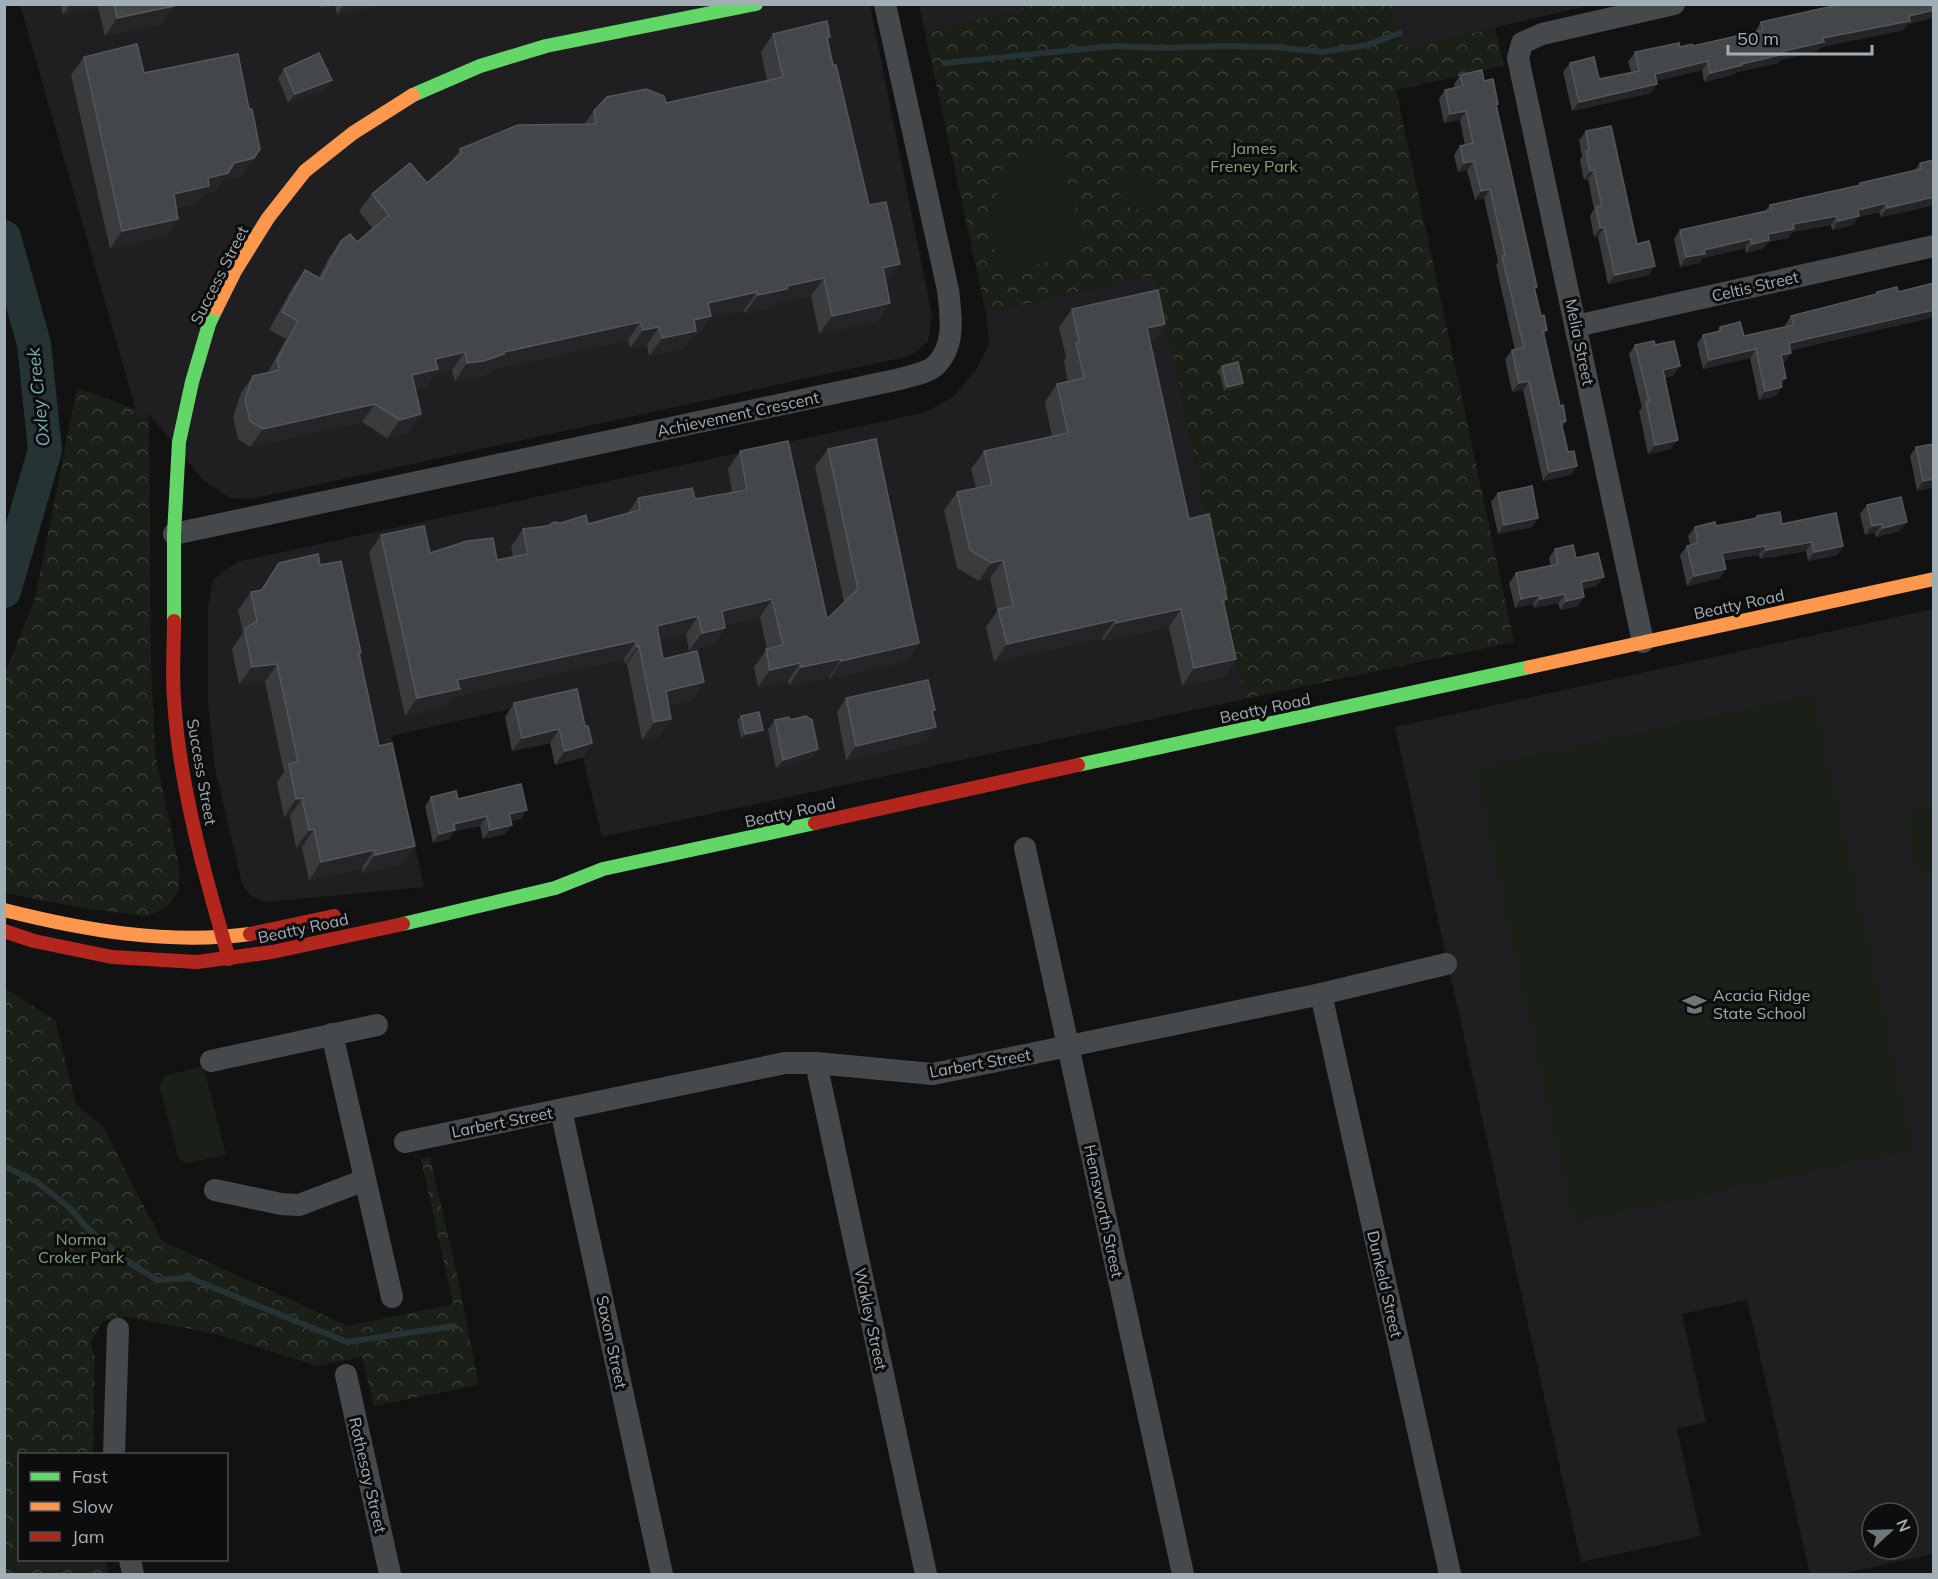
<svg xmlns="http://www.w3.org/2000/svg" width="1938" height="1579" font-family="Mulish,sans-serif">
<defs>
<pattern id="park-crowns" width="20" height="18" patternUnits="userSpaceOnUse" patternTransform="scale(1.5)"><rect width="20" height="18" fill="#1a2018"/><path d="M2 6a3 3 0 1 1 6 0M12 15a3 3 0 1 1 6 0" fill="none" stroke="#383e37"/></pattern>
</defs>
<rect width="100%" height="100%" fill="#121213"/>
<g fill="#1f1f21" fill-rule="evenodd">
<path d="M20,5H870L932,315L928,342L910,356L251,499L230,498L204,481L149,414L136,410Z"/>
<path d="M919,5H1040L925,33Z"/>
<path d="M1394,5H1591L1403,49Z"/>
<path d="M1156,275L1245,699L602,837L568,696L391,736L424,887L266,902L250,895L242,884L215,768L208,703V608L213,580L237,562L926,412L954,396L977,368L989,345L986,313Z"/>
<path d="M1933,609V1554L1841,1574H1810L1747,1300L1682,1314L1706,1422L1677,1429L1701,1536L1581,1562L1395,727ZM1872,1513H1908V1549H1872Z"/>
</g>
<g fill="url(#park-crowns)">
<path d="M1040,4L1394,5L1403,48L1495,28L1504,66L1396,90L1514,642L1245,699L1156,275L986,313L925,33Z"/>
<path d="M77,388L149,414L151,661L155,754L180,871L178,891L166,908L146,916L81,908L5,893V673L35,599Z"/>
<path d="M4,988L55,1020L76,1104L103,1127L162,1241L348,1326L453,1304L421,1159L430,1157L458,1279L479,1385L374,1406L362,1357L318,1366L212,1333L127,1317L103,1321L91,1342L95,1358L93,1454H20V1560H106L109,1574H5Z"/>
</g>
<g fill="#1a2018">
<path d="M1043,143L1063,155L1067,186L1079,219L1082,234L1083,240L1077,251L1067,259L1057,262H1044L1020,271L999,273C991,268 991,261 997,254C993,249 989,243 988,237C985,217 998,191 1008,174L1004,170L1027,146L1030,144L1037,151Z"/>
<path d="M1138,165L1159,191L1134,212L1112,185Z"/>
<path d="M1814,694L1914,1150L1573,1223L1474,768Z"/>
<path d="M1933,807V871L1916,874L1905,812Z"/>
<path d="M203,1066L226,1154L186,1164L178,1157L159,1085L165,1076Z"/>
</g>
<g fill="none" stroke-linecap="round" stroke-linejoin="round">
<g stroke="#253335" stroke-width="6">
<path d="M945,63L1114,46L1164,48L1225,46L1274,47L1323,52L1367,45L1400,33"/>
<path d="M4,1166L37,1182L71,1209L88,1229L124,1259L157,1280L190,1278L347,1342L454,1326"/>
</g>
<path stroke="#253335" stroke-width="34" d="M4,237L34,344L45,450L4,591"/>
<g stroke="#46494c" stroke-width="22">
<path d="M1576,326L1934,246"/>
<path d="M174,534L900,379C910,376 927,373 935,366C956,346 951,316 948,290L885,4"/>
<path d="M1643,642L1518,58L1522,43L1542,34L1674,4"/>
<path d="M1025,848L1183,1574"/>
<path d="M1321,994L1450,1574"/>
<path d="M332,1034L392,1297"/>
<path d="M211,1061L377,1025"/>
<path d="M816,1063L926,1574"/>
<path d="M561,1110L662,1574"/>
<path d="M405,1142L785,1063H816L933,1074L1321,994L1446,964"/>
<path d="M215,1190L281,1204L299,1205L365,1180"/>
<path d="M346,1375L390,1574"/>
<path d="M114,1454L118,1329"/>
<path d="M130,1560L133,1574"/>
</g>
<g stroke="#63d668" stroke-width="14">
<path d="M413,95L480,66L546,46L756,4"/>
<path d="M174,621V534L179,442L192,382L209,324L216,309"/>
<path d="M1078,765L1530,667"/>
<path d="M403,924L555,888L603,869L815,823"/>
</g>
<g stroke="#ff974d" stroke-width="14">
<path d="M216,309L235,271L268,218L305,171L353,133L413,95"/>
<path d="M1530,667L1934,579"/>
<path d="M4,910C83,930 168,945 250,934"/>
</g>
<g stroke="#b3261e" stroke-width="14">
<path d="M174,621C174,647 172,673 174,699C179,785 205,876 229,959"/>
<path d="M815,823L1078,765"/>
<path d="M4,931L34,941L112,957L197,962L272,952L403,924"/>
<path d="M250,934L334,916"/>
</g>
</g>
<g fill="#393b3d">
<path d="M60,4H173L174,6L161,24L105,36L98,7L63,15Z"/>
<path d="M320,4H383L337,15L335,5L321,8Z"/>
<path d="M1934,4V18L1908,24L1903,30L1821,47L1817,51L1780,60L1778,63L1737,72L1735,74L1704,82L1702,70L1656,81L1651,93L1572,111L1563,72L1570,63L1599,79L1631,72L1628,62L1635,52L1693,46L1755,32L1761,22Z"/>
<path d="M773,34L828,41L833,65L887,282L886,283L890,303L877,321L819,334L811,296L777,303L774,307L745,313L744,310L710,317L699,334L693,335L683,349L649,356L647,345L630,348L628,340L494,369L492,372L472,379L455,381L452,370L435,374L426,387L415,389L409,432L387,438L362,422L250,447L238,439L233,417L241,393L253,376L268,372L286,339L269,330L292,288L305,270L319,277L328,259L341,241L357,242L373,229L359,211L372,194L427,183L451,162L460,149L584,124L594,111L666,103L767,81L761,52Z"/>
<path d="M84,57L144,73L249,109L260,149L241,176L223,180L215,191L203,194L197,203L176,208L178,219L166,236L110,249L71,75Z"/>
<path d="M284,69L325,90L288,103L278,78Z"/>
<path d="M1460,75L1484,81L1497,107L1537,287L1535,289L1541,316L1547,330L1544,334L1560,406L1566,421L1562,428L1568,452L1577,466L1571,475L1543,481L1523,390L1512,392L1505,359L1512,350H1515L1496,265L1498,262L1484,198L1475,200L1467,170L1458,172L1454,155L1460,146L1465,145L1460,120L1444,123L1439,99L1445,90L1455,87L1454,84Z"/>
<path d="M1586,131L1637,244L1649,275L1608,284L1598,237H1594L1590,216L1594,209L1588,179L1584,180L1580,160L1582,156L1579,140Z"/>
<path d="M1934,160V205L1881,217L1879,212L1858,217L1853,225L1832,230L1831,225L1792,232L1788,238L1768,242L1763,249L1746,253L1745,248L1702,258L1699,263L1680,267L1674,239L1680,230L1765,211L1770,205L1859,185L1860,183L1915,170L1920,163Z"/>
<path d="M1934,281V317L1791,350L1785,362L1783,363L1786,378L1776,396L1759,400L1750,358L1703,369L1697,344L1703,335L1717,332L1720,327L1744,336L1786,327L1785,325L1791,316L1875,295L1877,292H1898L1932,284Z"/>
<path d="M1072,309L1165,324L1153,342H1150L1189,519L1227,599L1224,603L1236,659L1224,677L1182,686L1169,627L1103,641L1102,638L994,662L986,627L997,611L990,578L979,581L957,568L944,510L957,492L976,488L971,469L984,451L1052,436L1045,402L1057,384L1068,382L1064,361L1066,357L1059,327Z"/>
<path d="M1635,345H1655L1674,375L1664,378L1671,449L1648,454L1639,411L1642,408L1629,354Z"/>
<path d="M1222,366L1243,383L1240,387L1224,391L1219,370Z"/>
<path d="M1934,444V487L1917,491L1910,456L1916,447Z"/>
<path d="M828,449L907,661L829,679V677L789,685L788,681L758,687L754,667L767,649L760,617L724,625L725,628L713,645L689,651L686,634L660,640L663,659L704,682L692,700L668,705L659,737L642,740L627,664H625L624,659L455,696L447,706L405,716L369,553L381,535L430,553L497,560L513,557L511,547L523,529L561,523L588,524L627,514L638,498L695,499L732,492L728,469L740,451L827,619L844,602L815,466Z"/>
<path d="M1498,493L1538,518L1532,527L1498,534L1491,502Z"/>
<path d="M1867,505L1900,531L1876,537L1875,533L1865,535L1860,514Z"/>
<path d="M1757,516L1843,546L1837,555L1808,561L1806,551L1760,559L1759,555L1724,560L1720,578L1687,586L1680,555L1687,546L1690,545L1688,536L1695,527L1716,526L1754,519Z"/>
<path d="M1555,549L1576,558L1597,586L1582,589L1578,606L1560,610L1558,603L1534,608L1533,604L1515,608L1509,583L1516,573L1551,566L1549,558Z"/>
<path d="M279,563L320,565L359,656L402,864L362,873V868L309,880L302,847L296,848L290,816L284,817L277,782L284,772L265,682L239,684L232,649L243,633L238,610L251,592L261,590Z"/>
<path d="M846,698L933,713L927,741L846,760L837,712Z"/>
<path d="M514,703L585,726L592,743L583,757L555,765L550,743L512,751L505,717Z"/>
<path d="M741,716L760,734L741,738L737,720Z"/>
<path d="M775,720H790L818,749L811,758L776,769L768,729Z"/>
<path d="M431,797L458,799L521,819L511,821L512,825L505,834L483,839L480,826L454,831L449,839L433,843L425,806Z"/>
</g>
<g fill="#252527">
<path d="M70,4H100L98,7L63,15Z"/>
<path d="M324,4H335L321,8Z"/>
<path d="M344,4H383L337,15Z"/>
<path d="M1028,4H1040L1025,8Z"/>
<path d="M174,6L161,24L105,36L117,18Z"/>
<path d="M1934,10V18L1908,24L1903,30L1821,47L1817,51L1780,60L1778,63L1737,72L1735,74L1704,82L1710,73L1784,51L1823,38L1909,16Z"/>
<path d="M1708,61L1702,70L1649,83L1655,74Z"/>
<path d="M332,80L325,90L288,103L295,94Z"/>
<path d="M1657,84L1651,93L1572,111L1579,102Z"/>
<path d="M1466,111L1460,120L1444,123L1450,114Z"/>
<path d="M254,158L241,176L223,180L215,191L203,194L197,203L161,212L174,194L208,178L234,163Z"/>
<path d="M1474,161L1467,170L1458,172L1464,163Z"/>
<path d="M1594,170L1588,179L1584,180L1590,171Z"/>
<path d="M1490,189L1484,198L1475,200L1481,191Z"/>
<path d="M1934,197V205L1881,217L1887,208Z"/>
<path d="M1886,203L1879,212L1858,217L1853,225L1832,230L1838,221L1858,210Z"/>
<path d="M1837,216L1831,225L1792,232L1788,238L1768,242L1763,249L1746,253L1752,244L1768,234L1793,224Z"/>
<path d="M178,219L166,236L110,249L122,231Z"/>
<path d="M1604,227L1598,237H1594L1600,228Z"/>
<path d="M1751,239L1745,248L1702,258L1699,263L1680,267L1686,257L1704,250Z"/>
<path d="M900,264L887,282L870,286L883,268Z"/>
<path d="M1655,266L1649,275L1608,284L1615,275Z"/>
<path d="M824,278L811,296L777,303L774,307L745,313L758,295L787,286Z"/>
<path d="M757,292L744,310L710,317L699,334L693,335L683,349L649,356L662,338L694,320L708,303Z"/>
<path d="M890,303L877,321L819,334L832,316Z"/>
<path d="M1934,310V317L1783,352L1789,343Z"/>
<path d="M640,322L628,340L494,369L492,372L472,379L455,381L467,363L504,352Z"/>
<path d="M1165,324L1153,342L1134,346L1147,328Z"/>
<path d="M659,327L647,345L630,348L643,330Z"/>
<path d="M1756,349L1750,358L1703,369L1709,360Z"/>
<path d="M465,352L452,370L435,374L426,387L400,393L412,375L435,359Z"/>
<path d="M1791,353L1785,362L1775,365L1781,355Z"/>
<path d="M1680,366L1674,375L1656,379L1663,370Z"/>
<path d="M1786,378L1780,388V380Z"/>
<path d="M1529,381L1523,390L1512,392L1519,383Z"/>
<path d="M1243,383L1240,387L1224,391L1227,387Z"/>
<path d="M1782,387L1776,396L1759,400L1765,391Z"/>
<path d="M375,404L362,422L250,447L263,429Z"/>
<path d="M421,414L409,432L387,438L400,420Z"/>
<path d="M1678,440L1671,449L1648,454L1655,445Z"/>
<path d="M1577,466L1571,475L1543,481L1549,472Z"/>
<path d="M1934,479V487L1917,491L1923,481Z"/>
<path d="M1538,518L1532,527L1498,534L1504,525Z"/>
<path d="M1907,522L1900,531L1876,537L1883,528Z"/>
<path d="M1882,524L1875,533L1865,535L1872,526Z"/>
<path d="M1812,542L1806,551L1760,559L1766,550Z"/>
<path d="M1766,546L1759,555L1716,562L1722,553Z"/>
<path d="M1843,546L1837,555L1808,561L1814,552Z"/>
<path d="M1003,560L990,578L979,581L991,563Z"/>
<path d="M1726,569L1720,578L1687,586L1694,576Z"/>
<path d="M1604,577L1597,586L1574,591L1581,582Z"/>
<path d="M1565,594L1558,603L1534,608L1540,599Z"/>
<path d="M1539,595L1533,604L1515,608L1521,599Z"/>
<path d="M1584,597L1578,606L1560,610L1566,601Z"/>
<path d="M772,599L760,617L709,628L722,611Z"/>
<path d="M1181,609L1169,627L1103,641L1116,623Z"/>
<path d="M698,616L686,634L645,643L657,626Z"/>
<path d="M1115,620L1102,638L994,662L1007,644Z"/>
<path d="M725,628L713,645L689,651L702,633Z"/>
<path d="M636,641L624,659L455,696L447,706L405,716L417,698L457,680Z"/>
<path d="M919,643L907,661L829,679L841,661Z"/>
<path d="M639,646L627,664H625L637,647Z"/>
<path d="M841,659L829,677L789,685L801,667Z"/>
<path d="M1236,659L1224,677L1182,686L1194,668Z"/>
<path d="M800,663L788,681L758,687L770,670Z"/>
<path d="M277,664L265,682L239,684L252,667Z"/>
<path d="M704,682L692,700L653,709L666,691Z"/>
<path d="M671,719L659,737L642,740L654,722Z"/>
<path d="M936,727L927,741L846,760L856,746Z"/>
<path d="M559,729L550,743L512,751L522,738Z"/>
<path d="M763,730L760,734L741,738L745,734Z"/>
<path d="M592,743L583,757L555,765L565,751Z"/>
<path d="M818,749L811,758L776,769L783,760Z"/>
<path d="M302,798L290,816L284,817L296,799Z"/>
<path d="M527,810L521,819L503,823L509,814Z"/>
<path d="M487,816L480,826L454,831L449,839L433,843L439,834L454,824Z"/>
<path d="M512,825L505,834L483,839L490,830Z"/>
<path d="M314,829L302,847L296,848L309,830Z"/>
<path d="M415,846L402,864L362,873L375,855Z"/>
<path d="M374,850L362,868L309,880L321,862Z"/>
</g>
<g fill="#44474a" stroke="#53575b" stroke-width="1.5">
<path d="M114,4H173L174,6L117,18Z"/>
<path d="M1842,4H1934V10L1909,16L1910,21L1823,38L1824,42L1784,51V54L1741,64L1742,65L1710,73L1708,61L1655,74L1657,84L1579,102L1570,63L1594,57L1599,79L1639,71L1635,52L1679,43L1680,47L1692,44L1693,46L1763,30L1761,22Z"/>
<path d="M827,21L830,37L827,38L833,65H836L869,205L886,202L900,264L883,268L890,303L832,316L824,278L787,286V289L758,295L757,292L708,303L711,316L694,320L696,331L662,338L659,327L643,330L640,322L504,352V354L484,361L467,363L465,352L435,359L438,369L412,375L421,414L400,420L375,404L263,429L250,421L245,399L253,376L280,370L277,360L298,321L282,312L305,270L321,279L341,241L350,234L357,242L389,215L372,194L410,163L427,183L462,153L460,149L518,125L596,124L594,111L607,97L646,89L664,96L666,103L783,77L773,34Z"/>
<path d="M137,44L144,73L238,54L249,109H252L260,149L254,158L234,163L228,173L208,178L209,186L174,194L178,219L122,231L84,57Z"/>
<path d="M319,53L332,80L295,94L284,69Z"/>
<path d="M1482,70L1484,81L1493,79L1498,104L1496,105L1537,287H1534L1541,316L1544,315L1547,330L1543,331L1560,406L1563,405L1566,421L1561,422L1568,452L1574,451L1577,466L1549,472L1529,381L1519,383L1512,350L1524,348L1502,256L1505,255L1490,189L1481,191L1474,161L1464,163L1460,146L1473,143L1466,111L1450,114L1445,90L1463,86L1460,75Z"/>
<path d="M1611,126L1637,244L1649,241L1655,266L1615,275L1604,227L1600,228L1596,207L1602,206L1594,170L1590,171L1586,151L1589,150L1586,131Z"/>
<path d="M1934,160V197L1887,208L1886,203L1858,210L1859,216L1838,221L1837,216L1793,224L1794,229L1768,234L1769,240L1752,244L1751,239L1704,250L1705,254L1686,257L1680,230L1771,210L1770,205L1861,185L1860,183L1921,169L1920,163Z"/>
<path d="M1934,283V310L1789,343L1791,353L1781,355L1786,378L1780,380L1782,387L1765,391L1756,349L1709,360L1703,335L1721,331L1720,327L1740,322L1744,336L1794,325L1791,316L1877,294V292L1897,287L1898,292Z"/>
<path d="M1158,290L1165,324L1147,328L1189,519L1209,514L1227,599L1223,600L1236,659L1194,668L1181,609L1116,623L1115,620L1007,644L998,609L1013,606L1003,560L991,563L970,550L957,492L992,485L984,451L1068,433L1057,384L1084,378L1076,343L1079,342L1072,309Z"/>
<path d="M1654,341L1655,345L1674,341L1680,366L1663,370L1678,440L1655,445L1646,402L1649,401L1635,345Z"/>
<path d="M1238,362L1243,383L1227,387L1222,366Z"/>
<path d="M876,439L919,643L841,661V659L801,667L800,663L770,670L766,649L783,645L772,599L722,611L725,628L702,633L698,616L657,626L663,659L697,651L704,682L666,691L671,719L654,722L639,646L637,647L636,641L457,680L460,689L417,698L381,535L424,526L430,553L467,541L493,538L497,560L528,554L523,529L548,526L554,522L561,523L586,515L588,524L640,510L638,498L692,488L695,499L747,490L740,451L788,441L827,619L858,589L828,449Z"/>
<path d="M1934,444V479L1923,481L1916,447Z"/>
<path d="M1532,486L1538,518L1504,525L1498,493Z"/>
<path d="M1901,497L1907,522L1883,528L1882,524L1872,526L1867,505Z"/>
<path d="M1780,512L1782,524L1836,513L1843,546L1814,552L1812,542L1766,550V546L1722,553L1726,569L1694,576L1687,546L1698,543L1695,527L1715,522L1716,526L1757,518V516Z"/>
<path d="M1573,545L1576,558L1598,553L1604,577L1581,582L1584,597L1566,601L1565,594L1540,599L1539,595L1521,599L1516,573L1558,564L1555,549Z"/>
<path d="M318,554L320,565L341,561L361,653H359L379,746L392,743L415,846L375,855L374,850L321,862L314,829L309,830L302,798L296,799L289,764L298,762L277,664L252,667L245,632L246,628L257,621L251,592L262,590L279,563Z"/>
<path d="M928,680L935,710L932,711L936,727L856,746L846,698Z"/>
<path d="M577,689L585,726H588L592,743L565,751L559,729L522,738L514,703Z"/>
<path d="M759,712L763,730L745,734L741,716Z"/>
<path d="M806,716L812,720L818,749L783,760L775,720L789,717L790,720Z"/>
<path d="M521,784L527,810L509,814L512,825L490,830L487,816L454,824L455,830L439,834L431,797L456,791L458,799Z"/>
</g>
<defs>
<symbol id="school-bare" viewBox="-9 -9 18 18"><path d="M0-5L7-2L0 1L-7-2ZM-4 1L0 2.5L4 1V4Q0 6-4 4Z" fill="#70777c" stroke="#0d0d0e" stroke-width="2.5" paint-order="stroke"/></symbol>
</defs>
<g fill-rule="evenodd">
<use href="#school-bare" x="1678" y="988" width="33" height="33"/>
</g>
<g text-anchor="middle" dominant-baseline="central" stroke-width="6" stroke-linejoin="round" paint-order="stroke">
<g font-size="16" fill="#82a277" stroke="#0d0d0e">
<text x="1254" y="148">James<tspan x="1254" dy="18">Freney Park</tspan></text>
<text x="81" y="1239">Norma<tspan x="81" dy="18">Croker Park</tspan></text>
</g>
<g font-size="16" fill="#a2aeb5" stroke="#0d0d0e">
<text transform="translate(219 275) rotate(-63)">Success Street</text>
<text transform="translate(1755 286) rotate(-13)">Celtis Street</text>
<text transform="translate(1580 342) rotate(78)">Melia Street</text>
<text transform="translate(738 414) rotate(-12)">Achievement Crescent</text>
<text transform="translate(1739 604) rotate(-12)">Beatty Road</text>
<text transform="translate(1265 708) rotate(-12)">Beatty Road</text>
<text transform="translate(202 772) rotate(80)">Success Street</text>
<text transform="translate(790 812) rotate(-12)">Beatty Road</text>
<text transform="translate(303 928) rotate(-12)">Beatty Road</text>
<text transform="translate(980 1063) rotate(-10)">Larbert Street</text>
<text transform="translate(502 1122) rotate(-11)">Larbert Street</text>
<text transform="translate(1104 1211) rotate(78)">Hemsworth Street</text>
<text transform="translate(1385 1284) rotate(77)">Dunkeld Street</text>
<text transform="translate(871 1319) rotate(78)">Wakley Street</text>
<text transform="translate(612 1342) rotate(78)">Saxon Street</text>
<text transform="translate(368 1475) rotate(77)">Rothesay Street</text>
</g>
<g font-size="16" fill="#a2aeb5" stroke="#0d0d0e" text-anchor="start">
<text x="1713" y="995">Acacia Ridge<tspan x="1713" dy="18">State School</tspan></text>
</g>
<g font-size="18" font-style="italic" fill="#75abb4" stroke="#0d0d0e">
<text transform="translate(38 397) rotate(-96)">Oxley Creek</text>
</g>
</g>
<rect width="1938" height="1579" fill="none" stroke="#a2aeb5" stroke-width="12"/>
<rect x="18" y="1453" width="210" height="108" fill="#0d0d0e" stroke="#494d51" stroke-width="1.5"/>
<rect x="30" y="1472" width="30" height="9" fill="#63d668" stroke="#494d51" stroke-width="1.5"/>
<text x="72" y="1483" font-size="18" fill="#a2aeb5">Fast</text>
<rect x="30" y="1502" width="30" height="9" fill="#ff974d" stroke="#494d51" stroke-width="1.5"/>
<text x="72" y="1513" font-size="18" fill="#a2aeb5">Slow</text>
<rect x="30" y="1532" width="30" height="9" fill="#b3261e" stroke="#494d51" stroke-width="1.5"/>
<text x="72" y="1543" font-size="18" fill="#a2aeb5">Jam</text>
<g transform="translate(1890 1531) rotate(68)"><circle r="28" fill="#0d0d0e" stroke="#494d51" stroke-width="1.5"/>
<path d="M0-4.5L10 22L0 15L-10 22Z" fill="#70777c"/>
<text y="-9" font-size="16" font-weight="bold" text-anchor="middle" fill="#a2aeb5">N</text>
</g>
<path d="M1728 45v9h144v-9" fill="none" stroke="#a2aeb5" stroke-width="3"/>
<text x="1737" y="45" font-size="18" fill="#a2aeb5" stroke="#0d0d0e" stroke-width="4.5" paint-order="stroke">50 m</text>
</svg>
